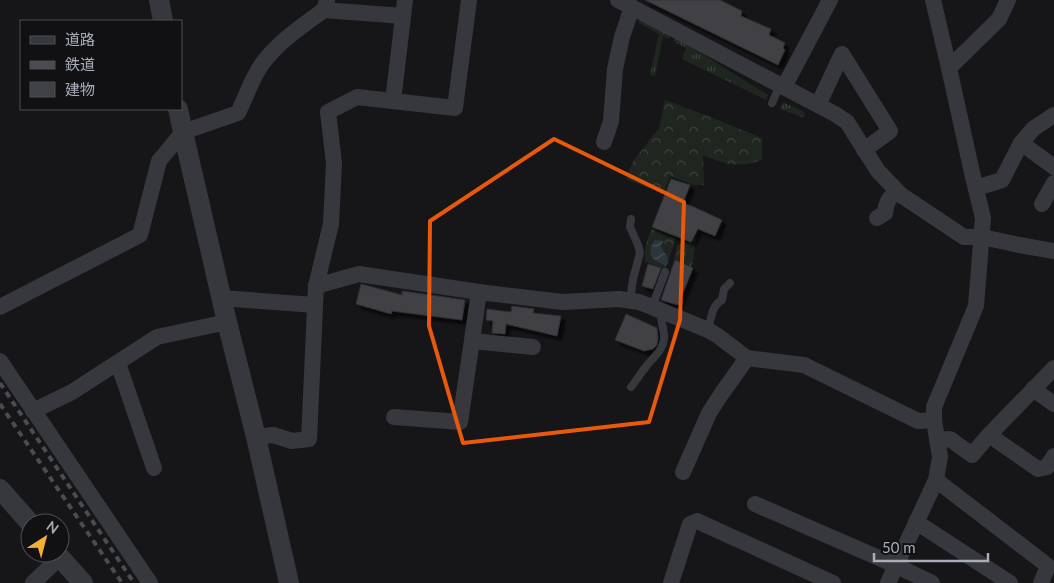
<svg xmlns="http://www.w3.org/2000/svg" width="1054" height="583" font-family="Lato,'Noto Sans JP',sans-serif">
<defs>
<pattern id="grass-tufts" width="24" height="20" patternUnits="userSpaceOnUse" patternTransform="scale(1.25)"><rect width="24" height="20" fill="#1e261f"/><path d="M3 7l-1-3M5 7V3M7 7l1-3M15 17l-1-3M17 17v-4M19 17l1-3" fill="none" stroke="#3c433d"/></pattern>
<pattern id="forest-crowns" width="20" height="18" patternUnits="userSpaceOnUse" patternTransform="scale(1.25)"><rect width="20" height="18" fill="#1e261f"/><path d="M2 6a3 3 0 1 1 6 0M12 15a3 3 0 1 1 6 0" fill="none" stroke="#3c433d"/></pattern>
<pattern id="water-waves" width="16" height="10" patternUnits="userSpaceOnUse" patternTransform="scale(1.25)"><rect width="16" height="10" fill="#2c353c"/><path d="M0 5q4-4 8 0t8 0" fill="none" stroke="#485056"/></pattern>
<filter id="shadow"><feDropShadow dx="4.5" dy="4.5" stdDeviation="1" flood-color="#0009"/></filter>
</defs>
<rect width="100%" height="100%" fill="#161618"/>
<g fill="url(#grass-tufts)">
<path d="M639,19L670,35L669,39L663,36L655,76L650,75L659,34L639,23Z"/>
<path d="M675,37L768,95L766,100L682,59L686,48L673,41Z"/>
<path d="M783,102L805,112L804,118L780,109Z"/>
</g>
<g fill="url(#forest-crowns)">
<path d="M665,100L713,118L762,138V160C738,168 726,165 703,155L704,185H694L670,176L663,194L626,179L627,174L634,160L659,128Z"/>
<path d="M651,229L676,238L666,269L645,262V248Z"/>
<path d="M693,230L697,232L692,267L674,259L677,245L688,242Z"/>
</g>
<path fill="url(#water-waves)" d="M655,240L663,241L661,246C663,252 667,254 668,260L665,265C651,261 646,252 655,240Z"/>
<g fill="#404145" stroke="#303034" filter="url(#shadow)">
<path d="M645,0H720L742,11L741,16L771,29L769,35L785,43L783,48L785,50L778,65Z"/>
<path d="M671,179L690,185L683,203L694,207L722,220L715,236L698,229L691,242L652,227Z"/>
<path d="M675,260L693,268L678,305L661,300Z"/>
<path d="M648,264L661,268L653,289L642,286Z"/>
<path d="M361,284L402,295V291L465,300L462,320L392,311L391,314L356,304Z"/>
<path d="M512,306L534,309L533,313L561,316L557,336L506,324L505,334L492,333L493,321L486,320L487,309L511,312Z"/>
<path d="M626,314L657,328L658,338L657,345L653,349L644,351L615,340Z"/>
</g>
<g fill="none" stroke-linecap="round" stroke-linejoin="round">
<g stroke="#37383d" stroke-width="8">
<path d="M772,103L780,85"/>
<path d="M630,301L633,279L640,253L638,245L630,227L631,219"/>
<path d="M652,307L665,272"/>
<path d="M708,330C711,320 711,306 722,300L724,289L730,283"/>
<path d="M631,387C636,381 640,374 645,368C652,358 663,351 664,339C665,329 659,321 662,311"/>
</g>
<g stroke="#37383d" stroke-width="16">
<path d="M327,0L324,10L403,16"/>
<path d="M618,0L835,114L847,122L878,171L901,195L964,237H982L1019,245L1054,251"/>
<path d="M949,68L999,19L1008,0"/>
<path d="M784,87L830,0"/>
<path d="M393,101L405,0"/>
<path d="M818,105L842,54L890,131L864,150"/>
<path d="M604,142L611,121L615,69L622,37L632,7"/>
<path d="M1021,143L1054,167"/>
<path d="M976,188L1002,180L1021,143L1033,129L1054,115"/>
<path d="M1042,204L1054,183"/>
<path d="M877,218L885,213C886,202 889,198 897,191"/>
<path d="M316,286L331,224L334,163L328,112L357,97L455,108L469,0"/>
<path d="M221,298L315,305"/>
<path d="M0,307L140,235L159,161L183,132L238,113C245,99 253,76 262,64C278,42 302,26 324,10"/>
<path d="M472,341L533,347"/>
<path d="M0,361L150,583"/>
<path d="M118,363L154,468"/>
<path d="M1054,368L989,435L1038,469L1047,467L1054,456"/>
<path d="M1033,389L1054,404"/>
<path d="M33,411L72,392L157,337L227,322"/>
<path d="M394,417L460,422L479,292"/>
<path d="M256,437L273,435L292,441L309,439L316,286L359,274L479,292L563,302L619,299L639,302L652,307L708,330L718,336L747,358L804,365L918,421L934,420"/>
<path d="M937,440L950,439L972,455L989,435"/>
<path d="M683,472L709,413L722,393L747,358"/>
<path d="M936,480L1048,566L1041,583"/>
<path d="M755,504L895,565L932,583"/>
<path d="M916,522L1010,583"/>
<path d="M33,583L60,557"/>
<path d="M671,583L690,524L697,521L833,583"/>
<path d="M888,583L936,480L940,457L934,420V407L976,306L983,218L973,177L949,68L933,0"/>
</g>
<g stroke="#37383d" stroke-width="20">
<path d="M159,0L163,21"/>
<path d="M178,109L183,132L227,322L256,437L289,583"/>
<path d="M0,489L30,523"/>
<path d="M56,553L83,583"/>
</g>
<g stroke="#4a4c52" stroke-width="4" stroke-dasharray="6 5" stroke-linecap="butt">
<path d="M0,383L134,583"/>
<path d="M0,404L122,583"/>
</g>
</g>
<path fill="none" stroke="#e8590c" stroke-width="4" stroke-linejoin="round" d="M554,139L684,202L680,320L649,422L463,443L429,326L430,221Z"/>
<rect x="20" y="20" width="162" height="90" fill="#111113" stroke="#4d4f55"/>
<rect x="30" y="36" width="25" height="8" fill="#37383d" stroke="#4d4f55"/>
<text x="65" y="45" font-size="15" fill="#a8adb8">道路</text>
<rect x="30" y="61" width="25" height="8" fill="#4a4c52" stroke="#4d4f55"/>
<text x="65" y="70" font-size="15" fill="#a8adb8">鉄道</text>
<rect x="30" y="82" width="25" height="15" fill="#404145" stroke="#4d4f55"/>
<text x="65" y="95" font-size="15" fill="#a8adb8">建物</text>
<g transform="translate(45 538) rotate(36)"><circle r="24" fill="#111113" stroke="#4d4f55"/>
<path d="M0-4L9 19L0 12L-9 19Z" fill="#f2b134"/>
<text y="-8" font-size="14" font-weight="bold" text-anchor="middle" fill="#a8adb8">N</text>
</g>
<path d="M874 553v8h114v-8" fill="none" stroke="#a8adb8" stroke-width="2.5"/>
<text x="882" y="553" font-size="15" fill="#a8adb8" stroke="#111113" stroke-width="4" paint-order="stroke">50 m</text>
</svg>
